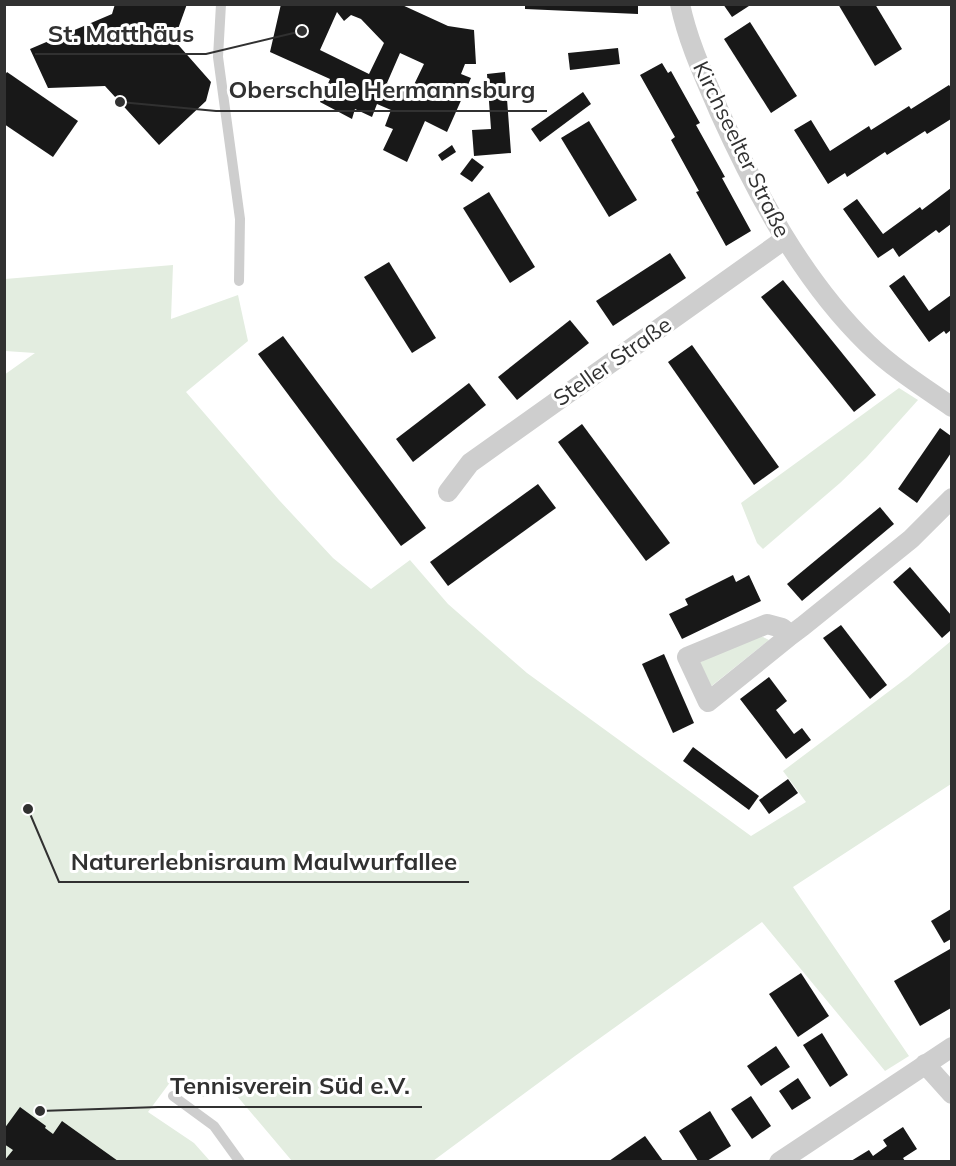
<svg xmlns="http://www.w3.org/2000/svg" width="956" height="1166" font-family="Mulish,sans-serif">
<rect width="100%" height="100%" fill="#fff"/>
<g fill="#e3ede0">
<path d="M173,265L171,319L238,295L248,341L186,392L279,500L333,558L371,589L410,560L448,604L527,673L751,836L806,802L783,771L908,677L951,641V784L793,887L909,1056L885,1071L762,922L575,1056L433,1161H292L226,1083L203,1097L171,1081L148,1112L194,1143L210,1161H5L4,375L35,353L5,351V279Z"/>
<path d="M899,388L918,400L866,458L840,483L763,549L757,543L741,503Z"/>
<path d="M761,636L769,640L709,688L697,664L718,653Z"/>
</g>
<g fill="#181818" fill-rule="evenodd">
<path d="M115,4H187L174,40L211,82L206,101L159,145L105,86L48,88L30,49L112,14Z"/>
<path d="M281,4H400L448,26L474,30L476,64H465L461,74L471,78L447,132L425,121L407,162L383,150L393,129L385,126L391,110L377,104L372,117L355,109L352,119L320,102L330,79L270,52ZM337,12L344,21L351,15L361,19L384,43L369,74L320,50ZM400,53L424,64L410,93L387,83Z"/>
<path d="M525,4H638V14L525,9Z"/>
<path d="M723,4H752L732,17Z"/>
<path d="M838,4H875L902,49L875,66Z"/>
<path d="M750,22L797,96L771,113L724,39Z"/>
<path d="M618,48L620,64L570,70L568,53Z"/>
<path d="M662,63L668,73L671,71L700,123L696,125L725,177L722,178L751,231L726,246L696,192L699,191L671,140L675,137L640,75Z"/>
<path d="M7,72L78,121L53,157L4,124V76Z"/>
<path d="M505,72L511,153L474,156L472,130L491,129L487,74Z"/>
<path d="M949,85L951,88V119L927,134L925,131L887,155L885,152L847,177L845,173L828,184L794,130L811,120L830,151L869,126L871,130L909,106L911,109Z"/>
<path d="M583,92L591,104L540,142L531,129Z"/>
<path d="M589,121L637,200L609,217L561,138Z"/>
<path d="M452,145L456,152L442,161L438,155Z"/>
<path d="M472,158L484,167L472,182L460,174Z"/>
<path d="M951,188V224L939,233L936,230L899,257L893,248L878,258L843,209L857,199L883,234L920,207L922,210Z"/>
<path d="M489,192L535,267L510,283L463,208Z"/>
<path d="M670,253L686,278L613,326L596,301Z"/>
<path d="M389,262L436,338L412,353L364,277Z"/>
<path d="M904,275L929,311L951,295V330L946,334L944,331L929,342L889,286Z"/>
<path d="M783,280L876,395L854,412L761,297Z"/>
<path d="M570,320L589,343L517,400L498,377Z"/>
<path d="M283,336L426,528L401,546L258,354Z"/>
<path d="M692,345L779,467L754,485L668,362Z"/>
<path d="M469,383L486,405L413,462L396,439Z"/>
<path d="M582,424L670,543L646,561L558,442Z"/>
<path d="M940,428L951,436V453L917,503L898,489Z"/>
<path d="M538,484L556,508L448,586L430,562Z"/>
<path d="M880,507L894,524L802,601L787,584Z"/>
<path d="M910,567L951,615V630L942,638L893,582Z"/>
<path d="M733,575L736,582L749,575L761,601L682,639L669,614L688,605L685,599Z"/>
<path d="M841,625L887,685L870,699L823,638Z"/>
<path d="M664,654L694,723L673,733L642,664Z"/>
<path d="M769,677L787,701L776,710L794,734L802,728L811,740L786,759L740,699Z"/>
<path d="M693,747L759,796L749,810L683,761Z"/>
<path d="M788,779L798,793L769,814L759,800Z"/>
<path d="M951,909V939L944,943L931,921Z"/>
<path d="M950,949L951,952V1008L920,1026L894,981Z"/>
<path d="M801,973L829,1016L798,1037L769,994Z"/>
<path d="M822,1033L848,1075L830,1087L803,1045Z"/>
<path d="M776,1046L790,1067L761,1086L747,1066Z"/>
<path d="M798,1078L811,1098L792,1110L779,1091Z"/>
<path d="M751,1096L771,1126L752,1139L731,1109Z"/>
<path d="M20,1107L46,1126L45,1128L53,1134L62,1121L118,1161H4L13,1150L4,1144V1129Z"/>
<path d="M710,1111L731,1146L707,1161H698L679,1131Z"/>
<path d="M903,1127L917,1149L903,1158L905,1161H851L869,1150L873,1156L887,1146L883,1140Z"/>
<path d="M645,1136L663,1161H609Z"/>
</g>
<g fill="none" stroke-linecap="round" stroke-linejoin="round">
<g stroke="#cecece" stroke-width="10">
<path d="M221,4L218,57L240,219L239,281"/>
<path d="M173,1096L214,1126L240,1162"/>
</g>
<g stroke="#cecece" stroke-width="20">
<path d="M680,4C688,42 704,76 719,111C756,193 803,281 868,344C893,368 923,387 952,407"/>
<path d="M448,492L470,463L785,239"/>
<path d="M791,635L782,628L767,624L687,657L708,702L791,635L803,626L911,539L952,498"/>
<path d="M925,1064L952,1094"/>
<path d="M779,1162L952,1047"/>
</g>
</g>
<g text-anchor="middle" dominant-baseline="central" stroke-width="6" stroke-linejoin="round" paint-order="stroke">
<g font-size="22" fill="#313131" stroke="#fff">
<text transform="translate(742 149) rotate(64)">Kirchseelter Straße</text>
<text transform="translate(612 361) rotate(-35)">Steller Straße</text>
</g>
</g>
<path fill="none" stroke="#313131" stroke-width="2" d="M302 31L206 54H35M120 102L216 111H547M28 809L59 882H469M40 1111L158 1107H422"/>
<g fill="#313131" stroke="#fff" stroke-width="2">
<circle cx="302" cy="31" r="6"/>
<circle cx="120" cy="102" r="6"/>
<circle cx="28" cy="809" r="6"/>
<circle cx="40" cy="1111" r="6"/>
</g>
<g font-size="24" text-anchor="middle" font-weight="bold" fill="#313131" stroke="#fff" stroke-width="6" stroke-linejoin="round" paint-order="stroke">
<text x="121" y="42">St. Matthäus</text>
<text x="382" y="98">Oberschule Hermannsburg</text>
<text x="264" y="870">Naturerlebnisraum Maulwurfallee</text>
<text x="290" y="1094">Tennisverein Süd e.V.</text>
</g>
<rect width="956" height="1166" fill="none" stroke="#313131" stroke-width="12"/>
</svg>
